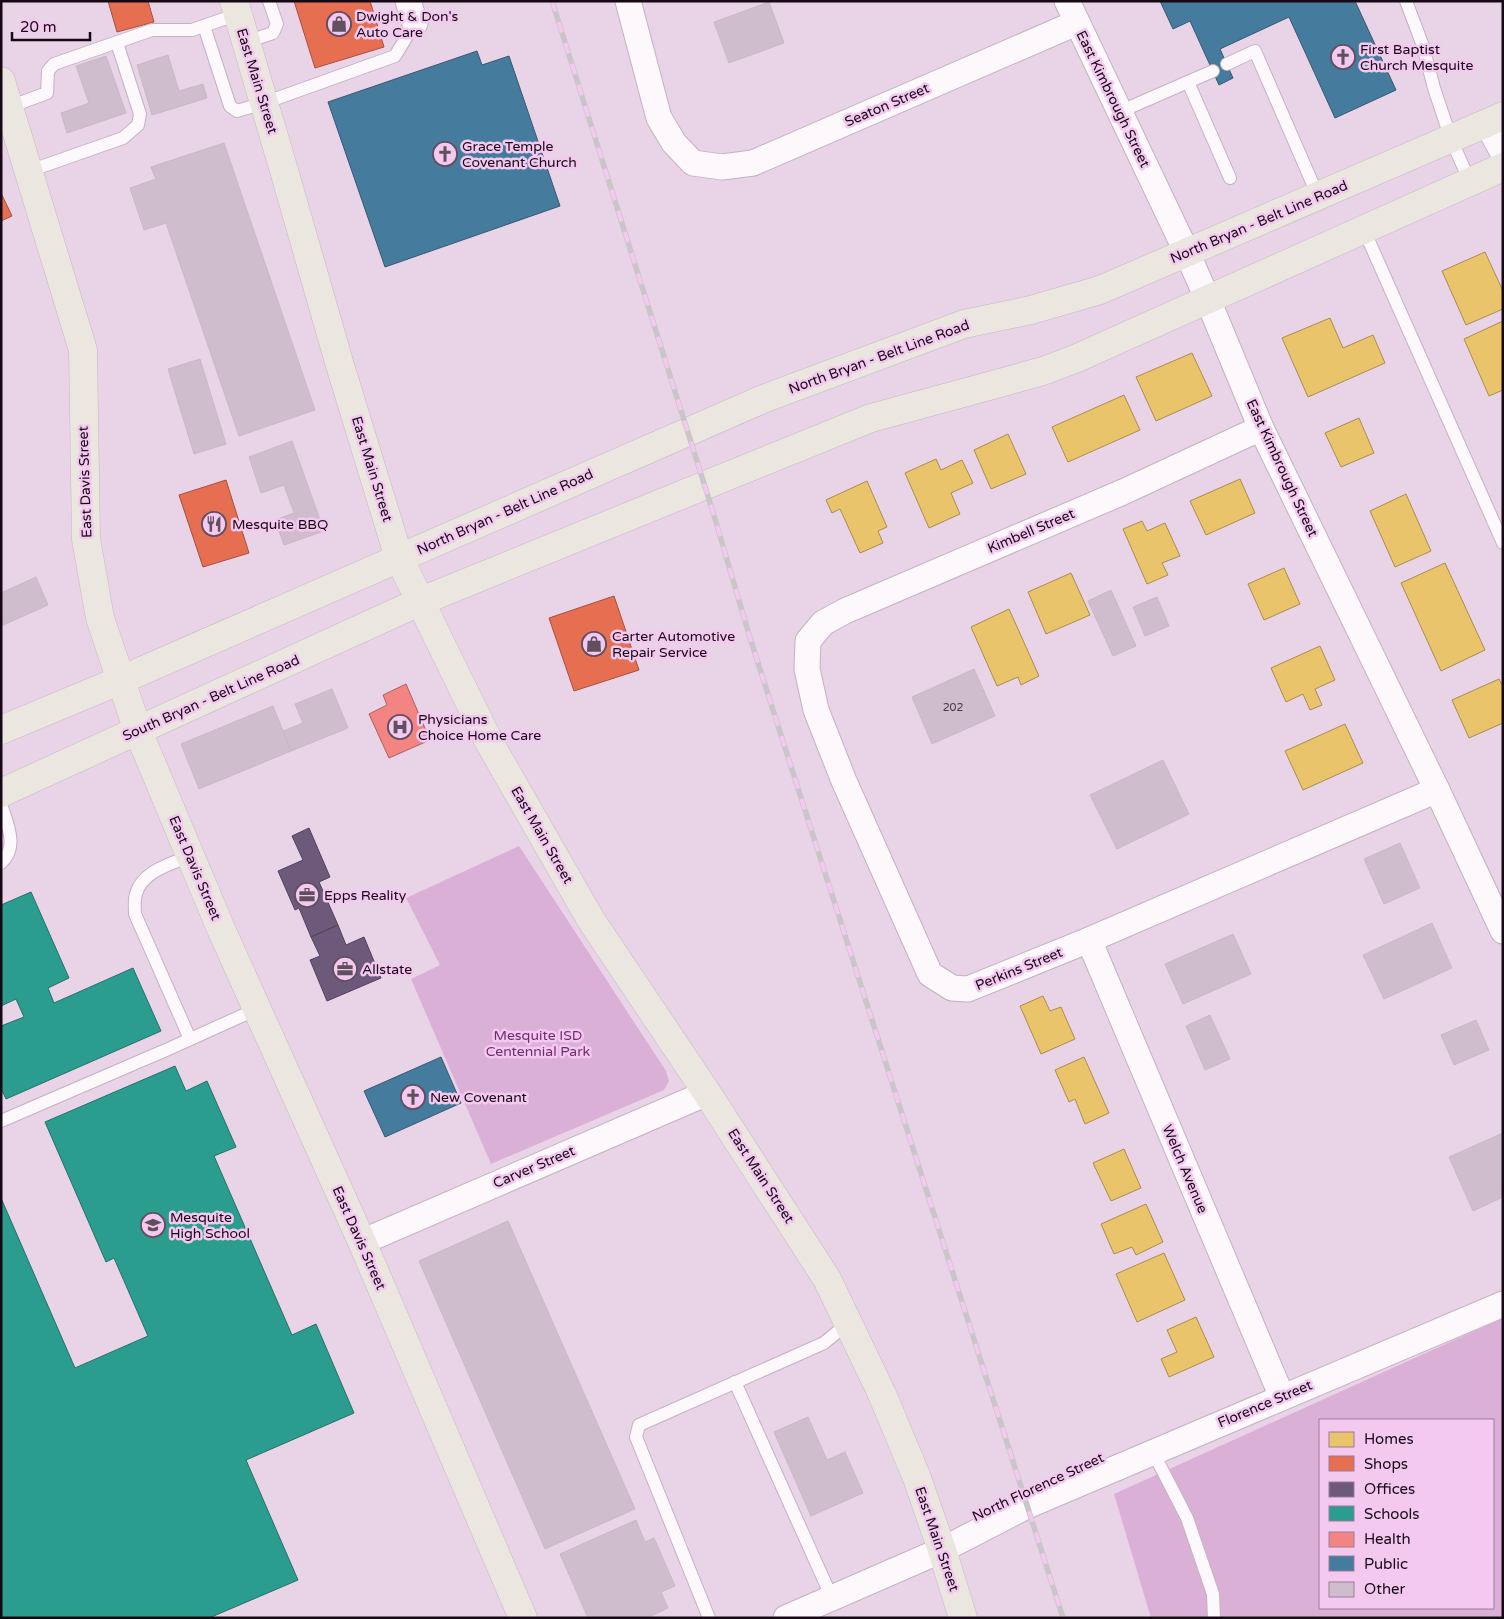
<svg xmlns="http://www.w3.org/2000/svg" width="1504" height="1619" font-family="'Varela Round',sans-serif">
<rect width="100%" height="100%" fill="#e9d3e7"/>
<g fill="#dbb0d7" fill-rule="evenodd">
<path d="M519,846L666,1071L669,1081L664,1090L491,1164L411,979L440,965L406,898Z"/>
<path d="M1503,1318V1618H1151L1114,1494ZM1320,1420H1493V1608H1320Z"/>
</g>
<g fill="#e9c46a" stroke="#aa8c50">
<path d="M1485,252L1503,291V309L1466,325L1442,271Z"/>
<path d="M1330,318L1343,348L1373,335L1385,363L1308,397L1282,338Z"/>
<path d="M1503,321V390L1489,396L1464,339Z"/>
<path d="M1192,353L1212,396L1156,421L1136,377Z"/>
<path d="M1124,395L1140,430L1068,462L1052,427Z"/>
<path d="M1359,418L1374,453L1341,467L1325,433Z"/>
<path d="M1008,434L1026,474L991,489L974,450Z"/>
<path d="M936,459L941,470L962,460L973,483L951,493L960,514L929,528L905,473Z"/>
<path d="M1240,479L1255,513L1206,535L1190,501Z"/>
<path d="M867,481L887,527L878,531L883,543L860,553L840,509L832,513L826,500Z"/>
<path d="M1406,494L1431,551L1395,567L1370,511Z"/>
<path d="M1142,521L1147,531L1165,523L1180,556L1162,563L1168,575L1147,584L1123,529Z"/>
<path d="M1445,563L1485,650L1441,671L1401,583Z"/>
<path d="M1284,568L1300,604L1264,620L1248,584Z"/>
<path d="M1071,573L1090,615L1046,634L1028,592Z"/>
<path d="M1009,609L1039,676L1021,685L1018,677L997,686L971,627Z"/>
<path d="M1320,646L1335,680L1315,689L1322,705L1310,710L1303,694L1286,702L1271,668Z"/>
<path d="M1499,679L1503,687V723L1469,738L1452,700Z"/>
<path d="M1345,724L1363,763L1303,790L1285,751Z"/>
<path d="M1043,996L1050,1011L1061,1007L1075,1039L1041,1054L1020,1006Z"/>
<path d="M1084,1057L1109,1113L1085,1124L1075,1099L1069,1102L1055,1070Z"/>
<path d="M1124,1149L1141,1188L1111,1201L1093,1163Z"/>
<path d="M1146,1204L1163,1242L1136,1255L1132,1247L1114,1254L1101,1224Z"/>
<path d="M1164,1253L1185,1300L1137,1322L1116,1274Z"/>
<path d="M1196,1317L1214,1357L1169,1377L1161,1359L1177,1352L1167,1330Z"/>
</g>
<g fill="#e76f51" stroke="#a8503f">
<path d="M108,1H148L154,22L117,32Z"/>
<path d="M294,1H370L384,47L315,68Z"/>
<path d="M1,193L12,216L1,221Z"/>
<path d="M226,480L249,553L203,567L179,495Z"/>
<path d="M614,596L639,670L574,691L549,618Z"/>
</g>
<g fill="#6d597a" stroke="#53415c">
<path d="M309,828L330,877L319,882L338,925L311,937L299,908L295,910L278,871L303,860L292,836Z"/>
<path d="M338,925L346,945L364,937L381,978L327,1001L310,960L320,956L311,937Z"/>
</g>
<g fill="#2a9d8f" stroke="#24706a">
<path d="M31,892L69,978L48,988L54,1003L133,968L161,1031L6,1099L1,1088V1026L24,1017L16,999L1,1006V905Z"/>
<path d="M175,1066L186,1091L207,1081L236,1147L214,1156L292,1335L316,1324L354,1413L246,1460L298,1580L209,1618H1V1198L75,1368L148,1336L114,1258L106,1262L45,1122Z"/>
</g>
<path fill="#f28482" stroke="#b05f61" d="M406,684L430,740L389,758L369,714L387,705L383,695Z"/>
<g fill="#457b9d" stroke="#375874">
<path d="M1160,1H1355L1396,90L1335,118L1289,17L1220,49L1233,78L1219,85L1190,21L1173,29Z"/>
<path d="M477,51L482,65L509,56L560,206L385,267L328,102Z"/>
<path d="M441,1057L461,1103L385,1137L364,1091Z"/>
</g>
<g fill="#cfbdcd" stroke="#c9b7c7">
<path d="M769,2L784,43L729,63L714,22Z"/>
<path d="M168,55L179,91L203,84L207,98L152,115L137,65Z"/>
<path d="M106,56L126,113L67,133L61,113L89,103L76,66Z"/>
<path d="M224,143L315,410L239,436L166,223L144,230L130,188L156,179L151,167Z"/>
<path d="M200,359L226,444L194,454L168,369Z"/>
<path d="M292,441L324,531L284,545L275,520L294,513L284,485L261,493L249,457Z"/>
<path d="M36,577L48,605L1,626V593Z"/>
<path d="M1111,590L1136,646L1113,656L1088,601Z"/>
<path d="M1157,597L1169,626L1145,636L1133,607Z"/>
<path d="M974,669L995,716L932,744L912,697Z"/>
<path d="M332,689L348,728L291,751L283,731L303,723L295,704Z"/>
<path d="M273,706L291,751L199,789L181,744Z"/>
<path d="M1163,760L1189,814L1117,849L1090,795Z"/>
<path d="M1400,843L1420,888L1384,904L1364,859Z"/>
<path d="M1432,923L1452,968L1384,999L1363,955Z"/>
<path d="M1233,934L1251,974L1183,1004L1165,964Z"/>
<path d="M1210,1015L1230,1059L1205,1070L1186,1026Z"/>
<path d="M1476,1020L1489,1050L1454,1065L1441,1035Z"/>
<path d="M1503,1133V1183L1501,1184L1503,1197L1473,1211L1449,1157Z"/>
<path d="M508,1221L635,1509L545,1549L419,1261Z"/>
<path d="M808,1417L827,1460L845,1452L863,1493L811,1516L774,1432Z"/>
<path d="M636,1520L645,1542L654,1538L675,1586L661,1592L668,1608L647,1618H588L560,1554Z"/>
</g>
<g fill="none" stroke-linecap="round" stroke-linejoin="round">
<defs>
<g id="lane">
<path d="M1406,1L1423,46L1434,88L1451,139L1470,182"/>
<path d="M204,26L230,106L237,111L264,103L395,56L415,23"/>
<path d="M246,42L273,33L277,24L269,1"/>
<path d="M1227,64L1255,51L1318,196"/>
<path d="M1188,82L1230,178"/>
<path d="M9,107L47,93L48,71L54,64L152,30H192L238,14"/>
<path d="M1119,112L1213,71"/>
<path d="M29,171L123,138L138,125L140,114L117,43"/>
<path d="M1364,230L1503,543"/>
<path d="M1,804C7,824 19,847 1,863"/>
<path d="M190,856C171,864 142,871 136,894C134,900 135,908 135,914L190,1039"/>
<path d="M1,1121L166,1050L257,1009"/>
<path d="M735,1382L832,1598"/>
<path d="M1153,1452L1187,1518L1213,1594L1214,1618"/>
<path d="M709,1618L636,1437L639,1425L824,1343L848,1323"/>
</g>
<g id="street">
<path d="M408,1L415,23"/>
<path d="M628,1L659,118L674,143L693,163L722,167L753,163L1076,23"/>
<path d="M1067,1L1187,253L1208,300L1261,428L1437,790L1503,931"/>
<path d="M1487,123L1503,153"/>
<path d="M1261,428L1123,492L845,611L823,623L808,641L807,669L816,710L844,781L930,974L952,988L968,989L1089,940L1437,790"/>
<path d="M1089,940L1282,1397"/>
<path d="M362,1242L707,1093"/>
<path d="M786,1618L942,1550L1027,1506L1503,1304"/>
</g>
<g id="primary">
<path d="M234,1L285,174L339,362L399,558L489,742L591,920L707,1093L827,1279L882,1394L917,1478L942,1550L963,1618"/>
<path d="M1,81L83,350L86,539L100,618L138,731L221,929L362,1242L523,1618"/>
<path d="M1,730L121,680L763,399L964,324L1031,310L1100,290L1503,116"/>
<path d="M1,793L419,602L718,480L871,418L1000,383L1043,371L1075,359L1503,167"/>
</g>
</defs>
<use href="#lane" stroke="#c3b3c2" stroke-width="14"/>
<use href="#street" stroke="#c3b3c2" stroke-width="27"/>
<use href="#primary" stroke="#c4b9c3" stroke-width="29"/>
<use href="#lane" stroke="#fcf8fb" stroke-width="12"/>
<use href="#street" stroke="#fcf8fb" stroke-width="25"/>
<use href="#primary" stroke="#ece6e0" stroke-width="28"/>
<defs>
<path id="rail" d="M552,1L713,512L750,638L1063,1618"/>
</defs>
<use href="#rail" stroke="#cbc5cb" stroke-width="5.5"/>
<use href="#rail" stroke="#f3c9ef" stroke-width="4" stroke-dasharray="11" stroke-linecap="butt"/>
</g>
<defs>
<symbol id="shop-ring" viewBox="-11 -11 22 22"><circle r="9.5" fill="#f3c9ef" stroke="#604f5e" stroke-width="1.5"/><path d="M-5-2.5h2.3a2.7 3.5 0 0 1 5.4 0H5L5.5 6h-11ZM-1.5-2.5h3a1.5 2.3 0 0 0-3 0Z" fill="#604f5e"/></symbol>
<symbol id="church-ring" viewBox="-11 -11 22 22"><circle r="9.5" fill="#f3c9ef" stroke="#604f5e" stroke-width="1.5"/><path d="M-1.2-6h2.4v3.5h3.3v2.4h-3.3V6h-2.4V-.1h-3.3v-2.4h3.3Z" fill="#604f5e"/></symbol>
<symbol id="restaurant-ring" viewBox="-11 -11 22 22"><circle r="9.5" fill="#f3c9ef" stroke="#604f5e" stroke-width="1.5"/><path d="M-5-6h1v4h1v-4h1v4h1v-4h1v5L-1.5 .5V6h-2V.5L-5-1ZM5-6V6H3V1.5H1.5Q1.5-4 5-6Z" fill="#604f5e"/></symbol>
<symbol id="hospital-ring" viewBox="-11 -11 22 22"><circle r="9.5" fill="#f3c9ef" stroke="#604f5e" stroke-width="1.5"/><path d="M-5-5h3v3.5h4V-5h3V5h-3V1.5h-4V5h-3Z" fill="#604f5e"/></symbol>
<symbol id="office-ring" viewBox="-11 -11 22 22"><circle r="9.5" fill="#f3c9ef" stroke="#604f5e" stroke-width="1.5"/><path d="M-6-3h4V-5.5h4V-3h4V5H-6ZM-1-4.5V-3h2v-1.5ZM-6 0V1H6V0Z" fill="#604f5e"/></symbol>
<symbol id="school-ring" viewBox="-11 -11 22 22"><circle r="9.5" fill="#f3c9ef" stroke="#604f5e" stroke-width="1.5"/><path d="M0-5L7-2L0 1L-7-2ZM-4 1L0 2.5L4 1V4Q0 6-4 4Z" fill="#604f5e"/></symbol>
</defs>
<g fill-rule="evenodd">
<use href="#shop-ring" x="325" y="10" width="28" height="28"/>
<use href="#church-ring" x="1329" y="43" width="28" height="28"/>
<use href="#church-ring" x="431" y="140" width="28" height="28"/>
<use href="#restaurant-ring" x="200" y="510" width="28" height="28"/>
<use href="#shop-ring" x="580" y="630" width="28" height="28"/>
<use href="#hospital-ring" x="386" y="713" width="28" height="28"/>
<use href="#office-ring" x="293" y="881" width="28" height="28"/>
<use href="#office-ring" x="331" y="955" width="28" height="28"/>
<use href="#church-ring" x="399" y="1083" width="28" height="28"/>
<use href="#school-ring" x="139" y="1211" width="28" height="28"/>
</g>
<g text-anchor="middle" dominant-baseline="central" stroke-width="5" stroke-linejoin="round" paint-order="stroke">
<g font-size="11" fill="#463745">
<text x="953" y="707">202</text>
</g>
<g font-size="14" fill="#160815" stroke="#f3c9ef" text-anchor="start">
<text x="356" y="16">Dwight &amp; Don's<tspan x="356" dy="16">Auto Care</tspan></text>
<text x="1360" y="49">First Baptist<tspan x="1360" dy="16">Church Mesquite</tspan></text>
<text x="462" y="146">Grace Temple<tspan x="462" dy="16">Covenant Church</tspan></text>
<text x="232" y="524">Mesquite BBQ</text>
<text x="612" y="636">Carter Automotive<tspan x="612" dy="16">Repair Service</tspan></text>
<text x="418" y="719">Physicians<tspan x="418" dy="16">Choice Home Care</tspan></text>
<text x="324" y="895">Epps Reality</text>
<text x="362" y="969">Allstate</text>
<text x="430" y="1097">New Covenant</text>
<text x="170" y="1217">Mesquite<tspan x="170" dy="16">High School</tspan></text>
</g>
<g font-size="14" fill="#160815" stroke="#f3c9ef">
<text transform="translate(257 81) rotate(73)">East Main Street</text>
<text transform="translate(1113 99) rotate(64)">East Kimbrough Street</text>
<text transform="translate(887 105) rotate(-23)">Seaton Street</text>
<text transform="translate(1259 222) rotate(-23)">North Bryan - Belt Line Road</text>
<text transform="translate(879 357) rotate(-20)">North Bryan - Belt Line Road</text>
<text transform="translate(1282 468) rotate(65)">East Kimbrough Street</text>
<text transform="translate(372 469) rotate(73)">East Main Street</text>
<text transform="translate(85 482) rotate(-92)">East Davis Street</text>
<text transform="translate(505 512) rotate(-24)">North Bryan - Belt Line Road</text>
<text transform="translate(1031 531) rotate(-23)">Kimbell Street</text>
<text transform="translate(211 698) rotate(-24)">South Bryan - Belt Line Road</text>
<text transform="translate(542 835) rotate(60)">East Main Street</text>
<text transform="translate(195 868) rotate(67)">East Davis Street</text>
<text transform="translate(1019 969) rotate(-22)">Perkins Street</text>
<text transform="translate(534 1167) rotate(-23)">Carver Street</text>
<text transform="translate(1185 1169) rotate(67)">Welch Avenue</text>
<text transform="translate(761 1176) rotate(57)">East Main Street</text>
<text transform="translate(359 1238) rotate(66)">East Davis Street</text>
<text transform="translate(1265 1404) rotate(-23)">Florence Street</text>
<text transform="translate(1038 1487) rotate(-25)">North Florence Street</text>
<text transform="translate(937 1539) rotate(71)">East Main Street</text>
</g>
<g font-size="14" fill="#732b70" stroke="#f3c9ef">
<text x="538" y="1035">Mesquite ISD<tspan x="538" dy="16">Centennial Park</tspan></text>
</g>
</g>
<rect width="1504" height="1619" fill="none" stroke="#160815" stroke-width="5"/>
<rect x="1319" y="1419" width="175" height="190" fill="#f3c9ef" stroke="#9b7c98"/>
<rect x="1329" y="1432" width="25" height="15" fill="#e9c46a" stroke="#9b7c98"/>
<text x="1364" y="1444" font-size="15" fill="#160815">Homes</text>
<rect x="1329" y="1456" width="25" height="15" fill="#e76f51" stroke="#9b7c98"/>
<text x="1364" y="1469" font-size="15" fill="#160815">Shops</text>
<rect x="1329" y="1482" width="25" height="15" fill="#6d597a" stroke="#9b7c98"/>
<text x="1364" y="1494" font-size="15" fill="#160815">Offices</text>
<rect x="1329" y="1506" width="25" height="15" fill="#2a9d8f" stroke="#9b7c98"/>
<text x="1364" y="1519" font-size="15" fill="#160815">Schools</text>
<rect x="1329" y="1532" width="25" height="15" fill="#f28482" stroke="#9b7c98"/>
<text x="1364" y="1544" font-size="15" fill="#160815">Health</text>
<rect x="1329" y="1556" width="25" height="15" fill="#457b9d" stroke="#9b7c98"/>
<text x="1364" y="1569" font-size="15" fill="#160815">Public</text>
<rect x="1329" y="1582" width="25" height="15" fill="#cfbdcd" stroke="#9b7c98"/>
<text x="1364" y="1594" font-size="15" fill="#160815">Other</text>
<path d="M12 32v8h78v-8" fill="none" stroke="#160815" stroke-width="2.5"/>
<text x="20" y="32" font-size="15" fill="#160815" stroke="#f3c9ef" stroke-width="4" paint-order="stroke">20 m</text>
</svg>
